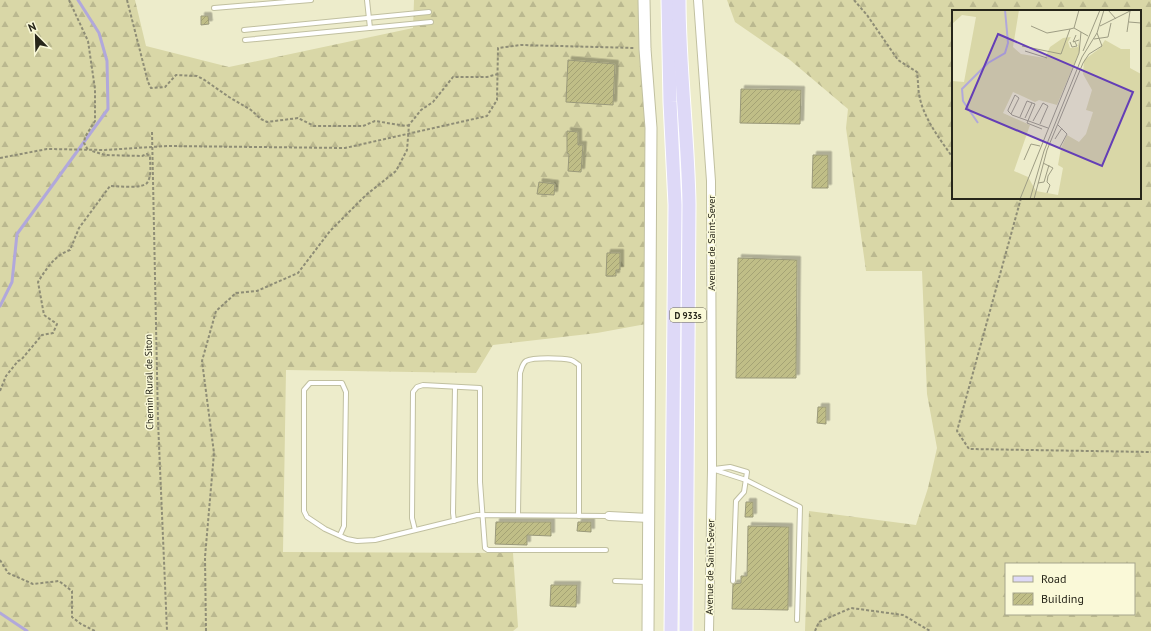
<svg xmlns="http://www.w3.org/2000/svg" width="1151" height="631" font-family="'PT Sans',sans-serif">
<defs>
<pattern id="forest-firs" width="22" height="20" patternUnits="userSpaceOnUse"><rect width="22" height="20" fill="#d9d7a7"/><path d="M5 1l3.5 6h-7zM16 11l3.5 6h-7z" fill="#bab88f"/></pattern>
<pattern id="building-hatch" width="6" height="6" patternUnits="userSpaceOnUse"><rect width="6" height="6" fill="#c0be87"/><path d="M-1 1l2-2M0 6l6-6M5 7l2-2" fill="none" stroke="#a5a374"/></pattern>
<filter id="shadow"><feDropShadow dx="3.5" dy="-3.5" stdDeviation="0" flood-color="#0004"/></filter>
</defs>
<rect width="100%" height="100%" fill="#edeccb"/>
<g fill="url(#forest-firs)" fill-rule="evenodd">
<path d="M0,0H135L146,46L229,67L413,28L414,0H646V324L597,333L493,345L476,373L286,370L283,552L513,553L518,627L513,631H0Z"/>
<path d="M727,0H1151V631H805L809,511L916,525L928,488L937,448L927,394L922,271H866L846,128L848,109L790,60L735,22ZM953,11H1140V198H953ZM1006,564H1134V614H1006Z"/>
</g>
<g fill="none" stroke-linecap="round" stroke-linejoin="round">
<g stroke="#b1a8db" stroke-width="3">
<path d="M0,306L12,282L17,234L108,109L107,61L99,33L78,0"/>
<path d="M0,613L27,631"/>
</g>
</g>
<g fill="url(#building-hatch)" stroke="#9a997a" filter="url(#shadow)">
<path d="M201,16H208L209,24L201,25Z"/>
<path d="M568,60L615,64L613,105L566,102Z"/>
<path d="M741,89L801,90L800,124L740,123Z"/>
<path d="M567,131L578,132V145H583L581,172L568,171L569,154L567,153Z"/>
<path d="M813,155H828V188H812Z"/>
<path d="M539,182L555,184L554,195L537,194Z"/>
<path d="M607,253H620V270H616V276H606Z"/>
<path d="M738,258L797,260L796,378H736Z"/>
<path d="M818,407H826V424L817,423Z"/>
<path d="M746,502H753V517H745Z"/>
<path d="M496,522H551V536L527,535V545L495,544Z"/>
<path d="M578,522H591V532L577,531Z"/>
<path d="M748,526L789,527L788,610L732,609L733,584L741,583V576H747Z"/>
<path d="M551,585H577L576,607L550,606Z"/>
</g>
<g fill="none" stroke-linecap="round" stroke-linejoin="round">
<defs>
<g id="lane">
<path d="M367,0L370,28"/>
<path d="M214,8L311,0"/>
<path d="M244,30L429,12"/>
<path d="M245,40L431,22"/>
<path d="M712,469L746,480L800,507L797,620"/>
<path d="M714,469L730,467L747,472L744,492L736,501L733,581"/>
<path d="M518,515L520,373C522,368 522,364 526,361C533,357 563,358 571,360C574,361 576,363 579,365V516"/>
<path d="M454,521L453,513L455,387"/>
<path d="M415,530L412,518L413,392L417,387L423,385L480,388V482L485,548L488,550H606"/>
<path d="M340,535L344,526L346,392L342,383H310L304,390V511L307,517L325,529L347,539L357,541L375,540L477,515L609,516"/>
<path d="M615,581L647,582"/>
</g>
<g id="street">
<path d="M698,0L711,181L712,469L709,631"/>
<path d="M609,516L649,518"/>
</g>
<path id="secondary" d="M644,0L645,49L651,128L648,631"/>
<g id="primary">
<path d="M668,0L670,102L675,205L671,631"/>
<path d="M679,0C679,68 688,136 689,204L686,631"/>
</g>
</defs>
<use href="#lane" stroke="#c1c0a0" stroke-width="6"/>
<use href="#street" stroke="#c1c0a0" stroke-width="10"/>
<use href="#secondary" stroke="#c1c0a0" stroke-width="13"/>
<use href="#primary" stroke="#fff" stroke-width="15"/>
<g stroke="#8e8d76" stroke-width="2" stroke-dasharray="3 2" stroke-linecap="butt">
<path d="M69,0L88,41L95,89V121L85,137L84,143L88,150"/>
<path d="M127,0L148,82L151,88L165,87L176,75L197,76L203,79L229,97L251,110L261,119L267,122L298,118L314,126H363L375,121L406,126L409,125"/>
<path d="M854,0L867,15L898,60L917,72C918,80 918,87 919,94C923,118 940,139 953,158"/>
<path d="M152,132L158,421L167,631"/>
<path d="M0,158L47,149L105,150L167,146L345,148L487,116L497,100L498,48L521,45L635,48"/>
<path d="M1021,198L957,431L969,449L1151,452"/>
<path d="M0,391L6,376L18,361L21,360L42,335L53,333L57,324L44,315L38,282C46,269 55,255 70,250L79,228L110,186C118,186 142,189 147,183C152,176 150,165 150,157L147,154L142,156L105,155L92,151"/>
<path d="M0,560L8,573L33,584L59,581L72,591V617L81,624L95,631"/>
<path d="M206,631L205,557L214,453L202,361L216,311L236,293L257,291L298,273L330,231L366,195L396,171L407,150L409,125L421,110L433,102L453,77H487L498,74"/>
<path d="M815,631L819,622L851,608L903,615L930,631"/>
</g>
<use href="#lane" stroke="#fff" stroke-width="4"/>
<use href="#street" stroke="#fff" stroke-width="8"/>
<use href="#secondary" stroke="#fff" stroke-width="11"/>
<use href="#primary" stroke="#ded9f7" stroke-width="13"/>
</g>
<g text-anchor="middle" dominant-baseline="central" stroke-width="3" stroke-linejoin="round" paint-order="stroke">
<rect fill="#faf9d8" stroke="#666553" stroke-width="1" x="670" y="308" width="36" height="14" rx="3"/>
<g font-size="9" font-weight="bold" fill="#27261a">
<text x="688" y="315">D 933s</text>
</g>
<g font-size="10" fill="#27261a" stroke="#faf9d8">
<text transform="translate(711 243) rotate(-90)">Avenue de Saint-Sever</text>
<text transform="translate(149 382) rotate(-91)">Chemin Rural de Siton</text>
<text transform="translate(710 567) rotate(-89)">Avenue de Saint-Sever</text>
</g>
</g>
<g transform="translate(952 10)">
<rect width="189" height="189" fill="#edeccb"/>
<path d="M0,0H67L61,37L69,44L93,48L98,37L111,28L119,27L116,32L118,38L126,37V31L128,40L105,95L87,90L83,92L61,82L51,103L78,115L62,161L76,167L84,181L106,185L111,158L106,155L109,138L115,125L127,132L134,124L141,102L134,100L140,80L131,64L132,50L148,38L153,30L169,39H178V58L189,64V189H0V71L12,72L24,7L10,5L0,14Z" fill="#d9d7a7"/>
<path fill="none" stroke="#b1a8db" stroke-width="2" d="M26,113L11,91L10,79L36,53L53,43L56,33L53,0"/>
<path fill="none" stroke="#9e9d84" stroke-width="1" d="M127,0L122,18L136,26M156,0L164,9M177,12L189,13M79,16L95,23L118,19M148,16L180,0M175,22L178,1M124,25L121,32L127,30M142,29L156,27L159,13M118,32L120,37L125,36L123,32M70,36L109,44L118,19L122,18M73,41L95,48M131,41L148,0M59,104L67,88L63,85L56,100V101L60,105L96,118M68,107L75,91L83,94L75,113L90,119M73,108L80,93M81,111L91,93L96,96L88,114M106,115L115,124L108,137M103,129L110,118M72,150L79,134L88,136M91,153L101,158L96,166L95,172L98,175L95,183M86,173L92,172L97,155M68,189L127,43L129,22M78,189L92,141L130,47L145,23L152,0M82,189L95,140L131,53L137,44L150,36L145,23"/>
<path fill="#643eb6" fill-opacity="0.15" stroke="#643eb6" stroke-width="2" d="M46,24L181,82L150,156L14,99Z"/>
<rect width="189" height="189" fill="none" stroke="#27261a" stroke-width="2"/>
</g>
<rect x="1005" y="563" width="130" height="52" fill="#faf9d8" stroke="#a6a58c"/>
<rect x="1013" y="576" width="20" height="6" fill="#ded9f7" stroke="#a6a58c"/>
<text x="1041" y="583" font-size="12" fill="#27261a">Road</text>
<rect x="1013" y="593" width="20" height="12" fill="url(#building-hatch)" stroke="#a6a58c"/>
<text x="1041" y="603" font-size="12" fill="#27261a">Building</text>
<g transform="translate(36 36) rotate(337)" stroke="#faf9d8" stroke-width="3" paint-order="stroke">
<path d="M0-3L7 15L0 10L-7 15Z" fill="#27261a"/>
<text y="-6" font-size="11" font-weight="bold" text-anchor="middle" fill="#27261a">N</text>
</g>
</svg>
